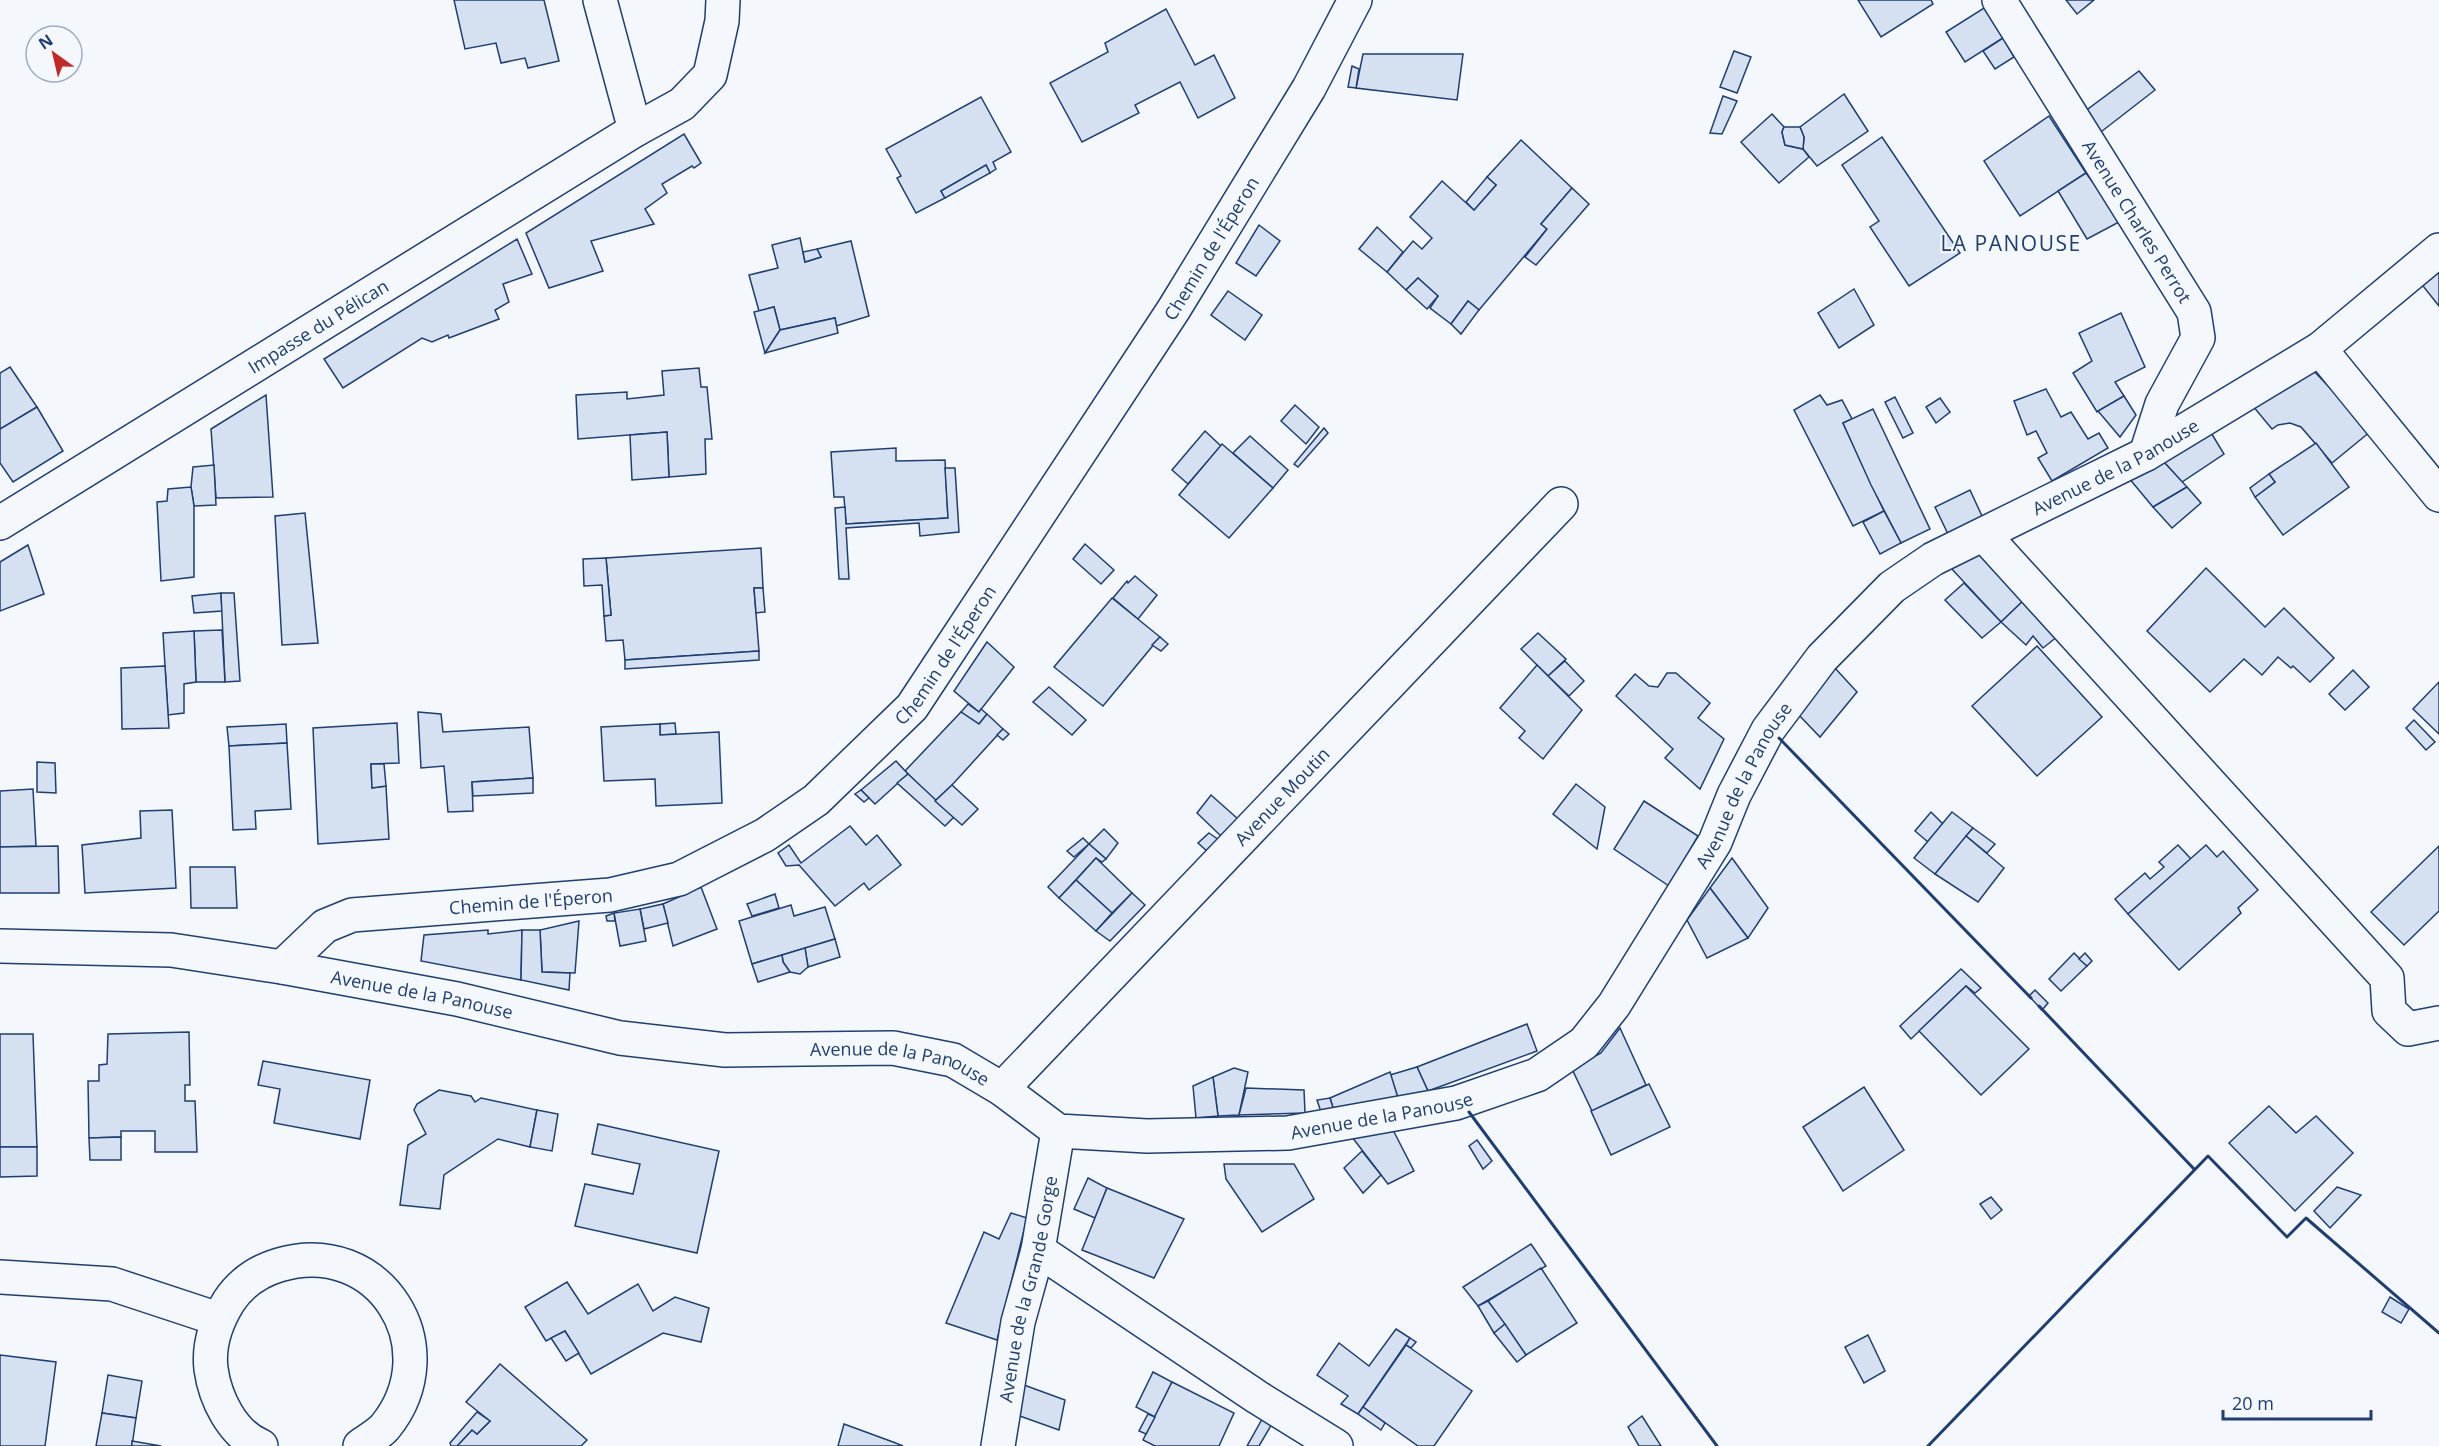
<svg xmlns="http://www.w3.org/2000/svg" width="2439" height="1446" font-family="'Open Sans',sans-serif">
<rect width="100%" height="100%" fill="#f4f7fb"/>
<g fill="#d5e0f0" stroke="#1d3f73" stroke-width="1.5">
<path d="M454,0H544L559,61L528,68L525,58L501,63L496,43L465,49Z"/>
<path d="M1858,0H1931L1933,4L1881,37Z"/>
<path d="M2066,0H2094L2077,14Z"/>
<path d="M1984,8L2003,38L1965,62L1946,32Z"/>
<path d="M1166,9L1195,65L1214,55L1235,98L1198,118L1180,82L1135,105L1139,113L1082,142L1050,83L1108,52L1105,43Z"/>
<path d="M2003,38L2014,57L1995,69L1983,51Z"/>
<path d="M1734,51L1751,57L1737,93L1720,87Z"/>
<path d="M1363,54H1463L1457,100L1356,88Z"/>
<path d="M1352,66L1359,69L1356,88L1348,87Z"/>
<path d="M2139,71L2155,90L2097,135L2084,112Z"/>
<path d="M1844,94L1868,131L1817,166L1803,149L1804,137L1800,127Z"/>
<path d="M1723,96L1737,101L1722,134L1710,133Z"/>
<path d="M981,97L1011,152L993,162L996,169L990,173L986,165L941,191L945,198L916,213L897,178L901,176L886,149Z"/>
<path d="M1772,114L1784,127L1782,132L1785,145L1803,149L1809,157L1779,183L1741,142Z"/>
<path d="M2049,116L2086,173L2020,216L1984,161Z"/>
<path d="M1784,127H1800L1804,137L1803,149L1785,145L1782,132Z"/>
<path d="M684,134L701,163L694,168L692,166L662,184L667,193L645,209L654,224L591,241L603,271L549,288L526,233Z"/>
<path d="M1882,137L1960,253L1909,286L1870,227L1879,221L1842,165Z"/>
<path d="M1521,140L1572,188L1541,224L1547,229L1479,310L1468,301L1451,324L1430,308L1438,296L1418,278L1406,290L1387,272L1413,241L1422,249L1432,238L1410,217L1442,181L1474,210L1496,185L1487,177Z"/>
<path d="M986,165L990,173L945,198L941,191Z"/>
<path d="M2086,173L2121,221L2087,239L2058,191Z"/>
<path d="M1487,177L1496,185L1474,210L1466,202Z"/>
<path d="M1572,188L1589,204L1536,265L1525,257L1547,229L1541,224Z"/>
<path d="M1259,225L1280,241L1256,276L1236,263Z"/>
<path d="M1377,227L1403,252L1387,272L1359,249Z"/>
<path d="M800,238L805,262L821,257L817,249L851,241L869,316L836,326L835,318L780,330L774,307L759,311L749,275L778,268L772,245Z"/>
<path d="M517,239L532,274L503,284L509,302L495,310L499,319L449,338L448,335L432,342L422,338L343,388L324,359Z"/>
<path d="M817,249L821,257L805,262L803,252Z"/>
<path d="M2439,266V306L2419,281Z"/>
<path d="M1418,278L1438,296L1427,309L1406,290Z"/>
<path d="M1854,289L1874,325L1839,348L1818,313Z"/>
<path d="M1228,291L1262,315L1245,340L1211,315Z"/>
<path d="M1468,301L1479,310L1461,334L1451,324Z"/>
<path d="M774,307L780,330L765,353L754,312Z"/>
<path d="M2121,313L2145,367L2115,382L2124,396L2097,412L2073,373L2092,361L2079,333Z"/>
<path d="M835,318L838,333L765,353L780,330Z"/>
<path d="M10,367L37,407L0,429V373Z"/>
<path d="M2310,367L2371,431L2332,463L2301,427L2290,423L2278,425L2272,429L2252,405Z"/>
<path d="M699,368L701,387H707L712,439H705L706,474L669,477L667,432L578,439L576,395L627,392V399L664,395L662,371Z"/>
<path d="M2046,389L2061,417L2071,412L2088,439L2099,433L2108,448L2052,481L2038,458L2047,453L2036,431L2027,435L2014,401Z"/>
<path d="M266,395L273,497L216,498L211,429Z"/>
<path d="M1820,395L1827,405L1842,400L1852,419L1843,423L1884,511L1853,526L1794,410Z"/>
<path d="M2124,396L2136,415L2120,437L2098,411Z"/>
<path d="M1895,397L1913,433L1903,438L1885,402Z"/>
<path d="M1940,398L1950,412L1936,423L1926,407Z"/>
<path d="M1295,405L1319,427L1306,444L1281,421Z"/>
<path d="M37,407L63,451L13,482L0,463V429Z"/>
<path d="M1873,409L1930,529L1901,543L1871,485L1843,423Z"/>
<path d="M1324,428L1328,433L1298,467L1294,464Z"/>
<path d="M1205,431L1221,446L1188,484L1172,470Z"/>
<path d="M2210,431L2224,454L2182,482L2163,461Z"/>
<path d="M667,432L669,477L632,480L630,435Z"/>
<path d="M1250,436L1288,470L1273,488L1233,453Z"/>
<path d="M2316,443L2349,487L2283,535L2255,497L2275,482L2269,474Z"/>
<path d="M1222,444L1273,488L1229,538L1179,495Z"/>
<path d="M896,448V461L945,460L948,518L846,524L844,497H834L831,452Z"/>
<path d="M2163,461L2187,487L2153,507L2128,477Z"/>
<path d="M214,465L216,505L194,506L191,487L193,467Z"/>
<path d="M945,468H955L959,532L920,536L919,523L846,528L849,579H839L835,508L845,507L846,524L948,518Z"/>
<path d="M2269,474L2275,482L2255,497L2250,488Z"/>
<path d="M191,487L194,506V577L161,581L157,502L167,501L168,489Z"/>
<path d="M2187,487L2201,503L2172,528L2153,507Z"/>
<path d="M1970,490L1982,516L1948,534L1935,507Z"/>
<path d="M1884,511L1901,543L1880,554L1863,522Z"/>
<path d="M305,513L318,643L282,645L275,516Z"/>
<path d="M1085,544L1114,570L1101,584L1073,559Z"/>
<path d="M28,545L44,594L0,611V562Z"/>
<path d="M761,548L763,588H754L759,651L625,660L623,640L606,641L604,616L611,615L606,558Z"/>
<path d="M1982,550L2026,598L2001,622L1950,567Z"/>
<path d="M606,558L611,615L604,616L602,585L584,586L583,559Z"/>
<path d="M2206,568L2265,627L2284,608L2334,658L2310,682L2293,666L2291,668L2278,657L2262,675L2244,659L2210,692L2147,631Z"/>
<path d="M1135,576L1157,595L1138,619L1113,598L1127,581L1128,583Z"/>
<path d="M1964,583L2001,622L1982,638L1945,600Z"/>
<path d="M754,588H763L765,612L756,613Z"/>
<path d="M221,593L222,611L194,613L192,596Z"/>
<path d="M221,593H234L240,681L225,682Z"/>
<path d="M1112,598L1160,637L1103,706L1054,667Z"/>
<path d="M2026,598L2058,636L2043,648L2033,636L2026,645L2001,622Z"/>
<path d="M222,630L225,682H196L194,631Z"/>
<path d="M194,631L196,682L184,684V713L168,715L163,633Z"/>
<path d="M1538,633L1566,659L1548,676L1521,649Z"/>
<path d="M1160,637L1168,644L1161,651L1152,645Z"/>
<path d="M987,642L1014,667L979,712L954,691Z"/>
<path d="M2037,646L2102,717L2037,776L1972,706Z"/>
<path d="M759,651V660L625,669V660Z"/>
<path d="M1565,661L1584,681L1569,696L1548,676Z"/>
<path d="M1537,665L1582,710L1543,759L1519,738L1525,731L1500,708Z"/>
<path d="M165,666L169,728L122,729L121,668Z"/>
<path d="M1834,667L1857,692L1820,737L1797,713Z"/>
<path d="M2353,670L2369,687L2345,710L2329,694Z"/>
<path d="M1667,673H1676L1710,703L1698,718L1724,739L1700,789L1665,758L1673,749L1616,696L1635,674L1649,686L1658,687Z"/>
<path d="M2439,682V734L2413,709Z"/>
<path d="M1049,687L1086,720L1072,735L1033,702Z"/>
<path d="M968,704L979,712L981,709L987,714L979,724L961,712Z"/>
<path d="M418,712L441,714L443,732L529,727L533,778L472,782L473,811L448,812L444,766L421,768Z"/>
<path d="M961,712L979,724L987,714L1003,729L952,785L935,801L905,771Z"/>
<path d="M2414,720L2435,742L2426,750L2406,728Z"/>
<path d="M397,723L399,763L371,764L372,788L386,786L389,839L318,844L313,728Z"/>
<path d="M675,723L676,734L660,735V724Z"/>
<path d="M286,724L287,743L229,746L227,727Z"/>
<path d="M660,724V735L719,732L722,803L656,806L655,779L604,781L601,727Z"/>
<path d="M1003,729L1009,734L1003,740L997,735Z"/>
<path d="M287,743L291,809L255,811L256,829L233,830L229,746Z"/>
<path d="M896,761L908,774L875,804L861,790Z"/>
<path d="M37,762L55,763L56,793L37,792Z"/>
<path d="M371,764H384L386,786L372,788Z"/>
<path d="M908,774L954,817L945,826L897,783Z"/>
<path d="M533,778V793L473,796L472,782Z"/>
<path d="M1576,784L1605,807L1597,849L1553,814Z"/>
<path d="M952,785L978,809L962,825L935,801Z"/>
<path d="M33,789L36,846L0,847V791Z"/>
<path d="M861,790L869,798L864,802L855,794Z"/>
<path d="M1211,795L1238,819L1222,837L1197,813Z"/>
<path d="M1644,801L1698,836L1669,886L1614,849Z"/>
<path d="M172,810L176,888L85,893L82,845L141,838L140,811Z"/>
<path d="M1931,812L1944,825L1928,842L1915,831Z"/>
<path d="M1952,812L1973,828L1935,874L1914,858Z"/>
<path d="M850,826L866,845L877,835L901,865L869,890L864,883L835,906L799,865L786,866L778,853L789,845L801,863Z"/>
<path d="M1973,828L1995,844L1987,853L1966,836Z"/>
<path d="M1104,829L1118,843L1106,859L1089,844Z"/>
<path d="M1209,833L1219,840L1208,852L1198,843Z"/>
<path d="M1966,836L2004,868L1978,902L1935,874Z"/>
<path d="M1083,838L1089,844L1074,857L1067,851Z"/>
<path d="M1089,844L1106,859L1102,862L1096,858L1059,898L1048,887Z"/>
<path d="M2178,845L2191,859L2128,914L2115,899L2145,873L2150,879L2164,867L2159,862Z"/>
<path d="M2206,845L2217,857L2223,851L2258,890L2238,908L2241,913L2179,970L2128,914Z"/>
<path d="M58,846L59,893H0V847Z"/>
<path d="M2439,846V911L2404,945L2371,912Z"/>
<path d="M1096,858L1132,893L1112,913L1076,880Z"/>
<path d="M1732,858L1768,908L1748,938L1710,888Z"/>
<path d="M190,867H235L237,908H191Z"/>
<path d="M1076,880L1112,913L1096,931L1059,898Z"/>
<path d="M701,887L717,929L673,946L663,904Z"/>
<path d="M1710,888L1748,938L1707,958L1687,920Z"/>
<path d="M1132,893L1145,905L1110,941L1096,931Z"/>
<path d="M775,894L779,908L752,916L747,904Z"/>
<path d="M663,904L668,923L644,929L640,909Z"/>
<path d="M791,905L794,916L825,907L835,939L752,964L739,921Z"/>
<path d="M640,909L646,941L620,946L614,913Z"/>
<path d="M614,913L615,921H607L606,916Z"/>
<path d="M579,921L575,973L542,972L540,930Z"/>
<path d="M488,930V934L522,930L521,980L421,961L424,935Z"/>
<path d="M522,930H540L542,972L570,973L569,990L521,980Z"/>
<path d="M835,939L840,957L808,967L805,948Z"/>
<path d="M805,948L808,967L800,974L790,972L783,962L782,955Z"/>
<path d="M2074,953L2087,966L2061,991L2049,979Z"/>
<path d="M2085,953L2092,961L2087,966L2079,959Z"/>
<path d="M782,955L783,962L790,972L758,982L752,964Z"/>
<path d="M1961,969L1981,988L1975,993L1966,986L1911,1039L1900,1026Z"/>
<path d="M1966,986L2029,1049L1981,1095L1919,1031Z"/>
<path d="M2035,990L2048,1003L2042,1010L2029,996Z"/>
<path d="M1527,1024L1537,1051L1428,1091L1417,1067Z"/>
<path d="M1620,1028L1646,1085L1592,1111L1572,1069L1601,1053Z"/>
<path d="M189,1032L190,1085H185V1101H195L197,1152H155V1131H121V1137L89,1138L88,1081H99V1065L107,1064L108,1034Z"/>
<path d="M0,1034H33L37,1147H0Z"/>
<path d="M263,1061L370,1080L360,1139L274,1123L280,1089L258,1085Z"/>
<path d="M1417,1067L1428,1091L1399,1101L1390,1075Z"/>
<path d="M1234,1068L1248,1072L1239,1115L1218,1116L1213,1077Z"/>
<path d="M1390,1072L1399,1101L1334,1111L1330,1098Z"/>
<path d="M1213,1077L1218,1116L1196,1118L1193,1086Z"/>
<path d="M1649,1084L1670,1127L1611,1155L1591,1111Z"/>
<path d="M1864,1087L1904,1150L1843,1191L1803,1127Z"/>
<path d="M1246,1088L1304,1090L1305,1113L1239,1115Z"/>
<path d="M439,1090L471,1096L475,1102L481,1098L537,1110L530,1147L498,1139L444,1175L440,1209L400,1205L408,1145L426,1134L414,1110L417,1104Z"/>
<path d="M1330,1098L1334,1111L1321,1112L1317,1100Z"/>
<path d="M2269,1106L2296,1133L2316,1116L2353,1153L2295,1211L2229,1143Z"/>
<path d="M537,1110L558,1114L552,1151L530,1147Z"/>
<path d="M598,1124L719,1151L697,1253L575,1226L585,1184L633,1194L640,1164L592,1154Z"/>
<path d="M1392,1128L1414,1171L1388,1184L1352,1137Z"/>
<path d="M121,1137V1160H90L89,1138Z"/>
<path d="M1477,1140L1492,1161L1483,1169L1469,1146Z"/>
<path d="M0,1147H37V1176L0,1177Z"/>
<path d="M1362,1151L1381,1175L1363,1193L1344,1168Z"/>
<path d="M1224,1164H1294L1314,1199L1262,1232L1226,1179Z"/>
<path d="M1088,1178L1107,1188L1095,1218L1074,1209Z"/>
<path d="M2337,1187L2361,1195L2330,1228L2314,1211Z"/>
<path d="M1107,1188L1184,1219L1154,1278L1082,1250Z"/>
<path d="M1991,1197L2002,1210L1991,1219L1980,1204Z"/>
<path d="M1011,1213L1027,1218L997,1340L946,1323L984,1232L999,1239Z"/>
<path d="M1531,1244L1546,1266L1478,1306L1463,1287Z"/>
<path d="M1541,1268L1577,1323L1526,1355L1488,1301Z"/>
<path d="M567,1282L588,1314L638,1284L653,1311L675,1297L709,1308L701,1342L663,1333L591,1374L565,1331L546,1341L525,1307Z"/>
<path d="M2390,1297L2409,1309L2401,1323L2382,1312Z"/>
<path d="M1488,1301L1505,1324L1494,1333L1478,1306Z"/>
<path d="M1505,1324L1526,1355L1517,1362L1494,1333Z"/>
<path d="M1396,1329L1410,1338L1358,1414L1341,1404L1348,1396L1317,1375L1339,1343L1369,1366Z"/>
<path d="M565,1331L579,1353L566,1361L551,1338Z"/>
<path d="M1868,1335L1885,1371L1864,1383L1845,1347Z"/>
<path d="M1410,1338L1416,1342L1411,1348L1406,1345Z"/>
<path d="M1406,1345L1472,1391L1434,1446H1418L1363,1407Z"/>
<path d="M0,1355L56,1362L45,1446H0Z"/>
<path d="M500,1364L587,1440L581,1446H457L472,1430L477,1434L490,1421L466,1402Z"/>
<path d="M1153,1372L1172,1382L1155,1417L1136,1407Z"/>
<path d="M108,1375L142,1381L136,1418L102,1413Z"/>
<path d="M1172,1382L1234,1413L1219,1446H1155L1143,1440Z"/>
<path d="M1024,1385L1065,1400L1059,1430L1017,1415Z"/>
<path d="M1363,1407L1385,1423L1381,1430L1358,1414Z"/>
<path d="M477,1412L490,1421L477,1434L472,1430L457,1446H451L450,1443Z"/>
<path d="M102,1413L136,1418L132,1446H96Z"/>
<path d="M1148,1414L1155,1417L1146,1434L1139,1431Z"/>
<path d="M1265,1414L1273,1422L1259,1446H1247Z"/>
<path d="M1642,1416L1661,1446H1639L1628,1427Z"/>
<path d="M844,1424L893,1442L903,1446H838Z"/>
<path d="M132,1441L161,1446H132Z"/>
</g>
<g fill="none" stroke-linecap="round" stroke-linejoin="round">
<defs>
<g id="street">
<path d="M600,0L635,130"/>
<path id="s1" d="M1999,0L2194,312L2198,338L2162,404L2146,454"/>
<path d="M2320,349L2439,495"/>
<path id="s2" d="M0,523L635,130L682,104L710,75L722,21L723,0"/>
<path d="M1984,535L2387,978L2389,1011L2408,1029L2439,1023"/>
<path id="s3" d="M0,946L171,950L282,967L457,999L620,1038L725,1050L893,1048L953,1060L1002,1089L1058,1131L1147,1136L1288,1133L1456,1103L1537,1075L1584,1043L1614,1005L1715,842L1734,795L1768,730L1822,658L1892,587L1933,559L2146,454L2320,349L2439,250"/>
<path id="s4" d="M282,967L325,926L352,915L610,895L679,879L765,835L816,800L912,707L1174,309L1309,88L1355,0"/>
<path id="s5" d="M1002,1089L1561,504"/>
<path d="M1038,1250L1257,1397L1336,1446"/>
<path d="M0,1277L112,1284L218,1319"/>
<path d="M261,1446C232,1434 215,1398 211,1369C208,1344 216,1322 229,1301C241,1283 259,1271 279,1265C379,1235 450,1347 385,1427C379,1434 368,1440 360,1446"/>
<path id="s6" d="M998,1446L1018,1322L1038,1250L1058,1131"/>
</g>
</defs>
<use href="#street" stroke="#1d3f73" stroke-width="36"/>
<use href="#street" stroke="#f4f7fb" stroke-width="33"/>
<g stroke="#1d3f73" stroke-width="3">
<path d="M1779,738L2031,998"/>
<path d="M2039,1006L2194,1169"/>
<path d="M1469,1112L1717,1446"/>
<path d="M1928,1446L2208,1156L2287,1237L2306,1218L2439,1333"/>
</g>
</g>
<g text-anchor="middle" dominant-baseline="central" stroke-width="4.5" stroke-linejoin="round" paint-order="stroke">
<g font-size="18" fill="#1d3f73" stroke="#f4f7fb">
<text stroke="none"><textPath href="#s1" startOffset="261">Avenue Charles Perrot</textPath></text>
<text stroke="none"><textPath href="#s4" startOffset="1258">Chemin de l'Éperon</textPath></text>
<text stroke="none"><textPath href="#s2" startOffset="374">Impasse du Pélican</textPath></text>
<text stroke="none"><textPath href="#s3" startOffset="2442">Avenue de la Panouse</textPath></text>
<text stroke="none"><textPath href="#s4" startOffset="772">Chemin de l'Éperon</textPath></text>
<text stroke="none"><textPath href="#s3" startOffset="1938">Avenue de la Panouse</textPath></text>
<text stroke="none"><textPath href="#s5" startOffset="405">Avenue Moutin</textPath></text>
<text stroke="none"><textPath href="#s4" startOffset="268">Chemin de l'Éperon</textPath></text>
<text stroke="none"><textPath href="#s3" startOffset="426">Avenue de la Panouse</textPath></text>
<text stroke="none"><textPath href="#s3" startOffset="912">Avenue de la Panouse</textPath></text>
<text stroke="none"><textPath href="#s3" startOffset="1416">Avenue de la Panouse</textPath></text>
<text stroke="none"><textPath href="#s6" startOffset="160">Avenue de la Grande Gorge</textPath></text>
</g>
<g font-size="21" letter-spacing="1.5" fill="#1d3f73" stroke="#f4f7fb">
<text x="2011" y="243">LA PANOUSE</text>
</g>
</g>
<g transform="translate(54 54) rotate(326)"><circle r="28" fill="#f4f7fb" stroke="#9eadc5" stroke-width="1.5"/>
<path d="M0-4.5L10 22L0 15L-10 22Z" fill="#c62828"/>
<text y="-9" font-size="16" font-weight="bold" text-anchor="middle" fill="#1d3f73">N</text>
</g>
<path d="M2223 1410v9h148v-9" fill="none" stroke="#1d3f73" stroke-width="3"/>
<text x="2232" y="1410" font-size="18" fill="#1d3f73" stroke="#f4f7fb" stroke-width="4.5" paint-order="stroke">20 m</text>
</svg>
